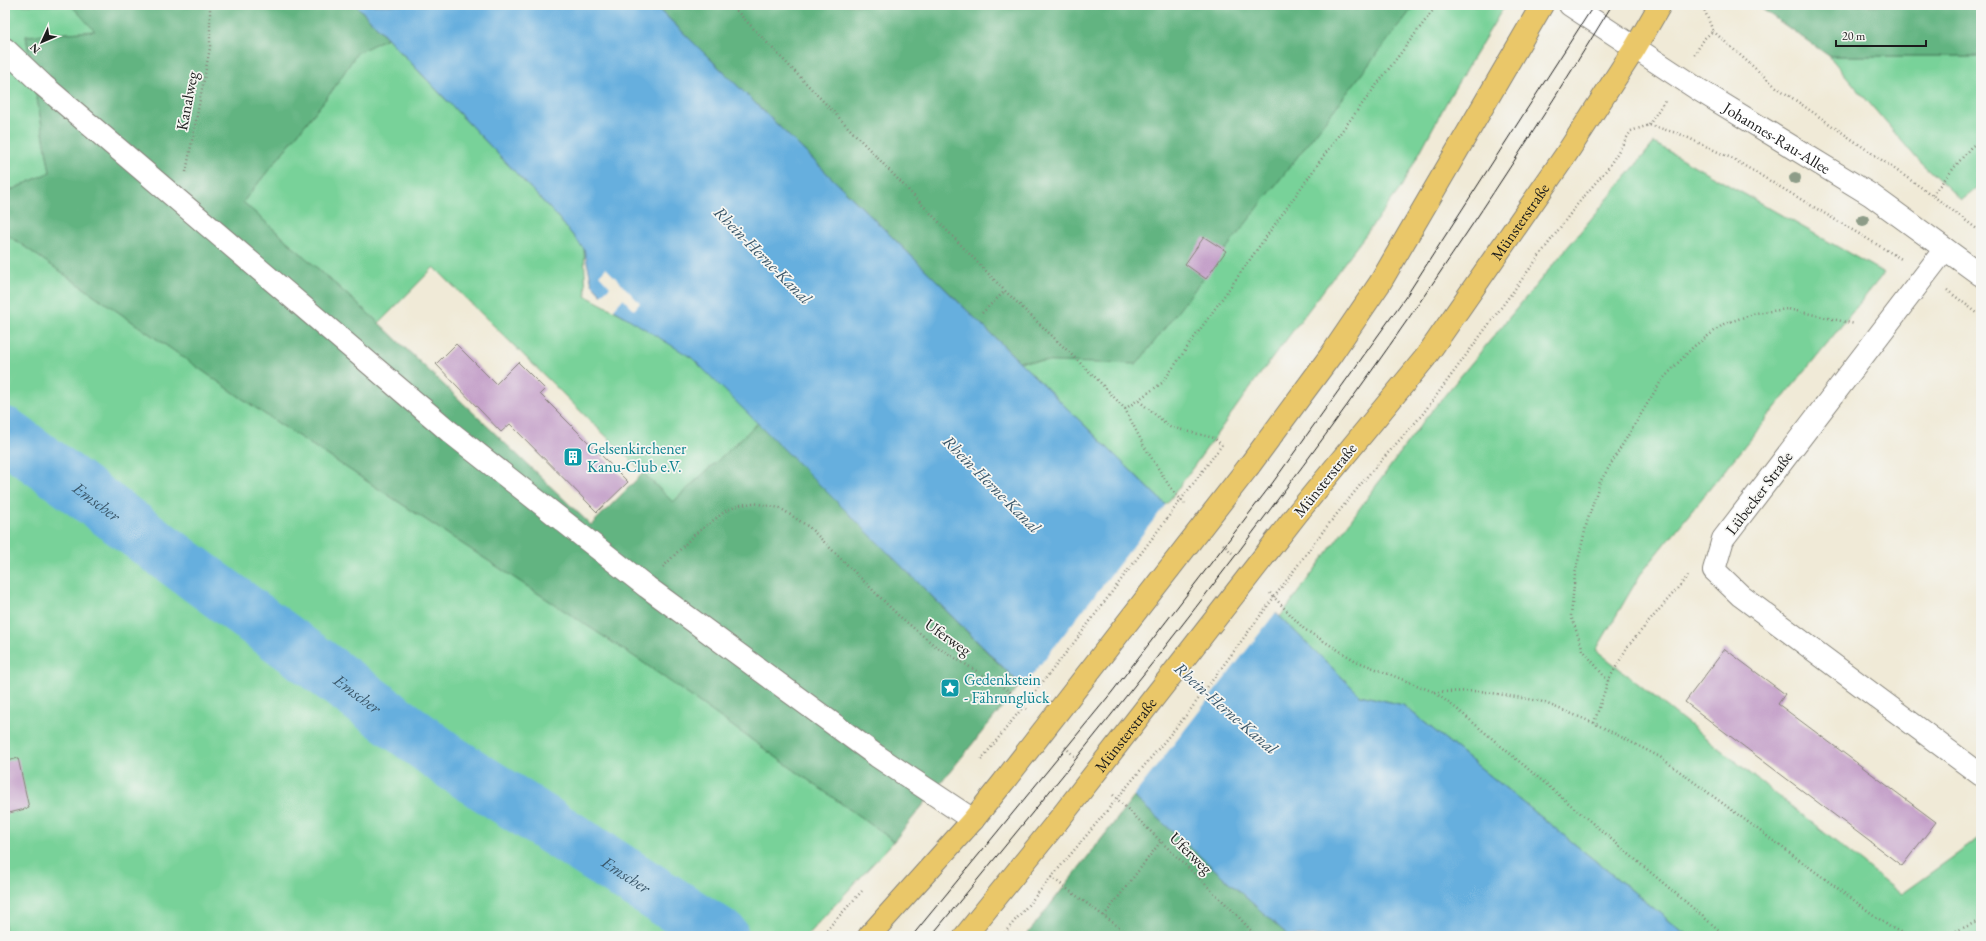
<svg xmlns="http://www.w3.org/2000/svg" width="1986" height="941" font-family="'EB Garamond',serif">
<rect width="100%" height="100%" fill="#f6f6f2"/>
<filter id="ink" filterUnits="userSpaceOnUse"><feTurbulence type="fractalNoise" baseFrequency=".025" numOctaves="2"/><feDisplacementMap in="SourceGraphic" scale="8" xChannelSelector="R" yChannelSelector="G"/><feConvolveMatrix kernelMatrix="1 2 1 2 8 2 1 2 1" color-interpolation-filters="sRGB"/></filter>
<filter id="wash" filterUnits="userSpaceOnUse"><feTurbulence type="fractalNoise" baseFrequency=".012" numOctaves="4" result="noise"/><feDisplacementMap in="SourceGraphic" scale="16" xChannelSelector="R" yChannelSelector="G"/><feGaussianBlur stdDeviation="0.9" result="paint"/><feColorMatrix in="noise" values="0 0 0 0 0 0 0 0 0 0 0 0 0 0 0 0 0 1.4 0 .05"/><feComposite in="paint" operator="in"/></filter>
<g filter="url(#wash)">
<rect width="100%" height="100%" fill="#f0ead7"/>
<g fill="#78d299" stroke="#4a775a">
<path d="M5,5H71L96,31L26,36L50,172L5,193Z"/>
<path d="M1415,5H1505L1450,96L1400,189L1252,385L1166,505L1019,361L1137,363Z"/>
<path d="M387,38L556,215L584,249L586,296L689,350L759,422L673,502L434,267L379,323L243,202L332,91L357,52Z"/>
<path d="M1829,56H1981V184L1961,200L1918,160Z"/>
<path d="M1654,143L1884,273L1640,575L1596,650L1901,894L1981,837V936H1688L1403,705L1360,695L1280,617L1425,419Z"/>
<path d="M5,233L263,413L641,661L894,841L806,936H5Z"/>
</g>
<g fill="#62b481" stroke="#3f684e">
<path d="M71,5H356L387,38L357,53L332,91L243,202L379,323L591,525L643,473L673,502L759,422L1020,685L894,841L641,661L263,413L5,233V193L50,172L26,36L95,31Z"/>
<path d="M655,5H1415L1137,364L1019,361Z"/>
<path d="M1764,5H1981V56H1829L1762,9Z"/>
<path d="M1134,797L1289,936H1026Z"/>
</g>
<path fill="#66afde" stroke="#41667d" d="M356,5H655L1360,695L1403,705L1688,936H1289L1134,797L692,358L616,311L592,284L584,249L556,215Z"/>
<g fill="#f0ead7">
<path d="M606,268L640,303L634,310L623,299L613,310L600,296L610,287L599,275Z"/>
<path d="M1167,503L1277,611L1132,798L1021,689Z"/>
</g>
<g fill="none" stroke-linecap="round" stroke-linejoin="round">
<path stroke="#66afde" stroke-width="54" id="s1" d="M5,434L450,762L722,936"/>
</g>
<g id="blocks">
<g fill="#c29dc7">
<path d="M1204,237L1226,251L1206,279L1185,264Z"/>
<path d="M456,344L496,384L518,362L545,389L540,394L628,482L597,512L510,424L501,432L436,364Z"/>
<path d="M1725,649L1785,694L1778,704L1936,822L1902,866L1685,702Z"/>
<path d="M18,758L29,808L5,814V762Z"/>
</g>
</g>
</g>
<g filter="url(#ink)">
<use href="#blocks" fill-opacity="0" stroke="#86837a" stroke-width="1"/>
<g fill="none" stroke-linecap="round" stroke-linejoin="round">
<defs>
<g id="minor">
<path id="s2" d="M1570,5L1696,88L1871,195L1981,275"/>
<path d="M5,49L43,85L450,432L647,587L877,756L973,820"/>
<path d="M1945,249L1723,539L1714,570L1741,596L1981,775"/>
</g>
<g id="major">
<path d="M1249,466L1331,355L1380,283L1542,5"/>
<path id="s3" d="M1300,510L1425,358L1565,156L1635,48L1660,5"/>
<path d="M869,936L973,820L1005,780"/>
<path d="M965,936L1057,822"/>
</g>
</defs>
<use href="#minor" stroke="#86837a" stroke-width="24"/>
<use href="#major" stroke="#86837a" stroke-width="24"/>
<g stroke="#86837a" stroke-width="2.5" stroke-dasharray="1 3" stroke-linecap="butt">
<path d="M731,5L1005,291L1097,379L1125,409L1144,446L1170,487L1185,504"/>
<path d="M1713,31L1775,86L1932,195L1981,232"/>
<path d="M1694,55L1705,38L1713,31L1704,9L1705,5"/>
<path d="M1649,125L1665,100"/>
<path d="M186,172L210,48V5"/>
<path d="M1932,195L1971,147L1981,140"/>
<path d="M1947,290L1981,316"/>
<path d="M982,313L1005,291"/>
<path d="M1139,401L1170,427L1214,438L1222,445"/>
<path d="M1125,409L1162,383L1335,140L1437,5"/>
<path d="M1324,530L1370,473L1422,415L1576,206L1608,168L1631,131L1649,125L1680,134L1733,159L1903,260"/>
<path d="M1223,544L1232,553"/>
<path d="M663,567L695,534L727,510L741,505L753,503L780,508L809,527L898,615L934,645L1009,691L1027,709"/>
<path d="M1270,593L1304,629L1356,661L1434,692L1457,709L1726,936"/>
<path d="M1608,681L1583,650L1571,616L1575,574L1587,522L1600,482L1661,381L1693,347L1724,324L1756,313L1788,309L1855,324"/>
<path d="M1434,692L1480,691L1540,701L1594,723L1660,757L1890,927L1908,936"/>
<path d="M1594,723L1608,681L1628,646L1688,576"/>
<path d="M1065,747L1075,757"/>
<path d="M1113,795L1234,912L1256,936"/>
<path d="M1051,877L1131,936"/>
<path d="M1104,916L1161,841"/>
<path d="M821,936L862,891"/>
<path d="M1002,936L1081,842"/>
<path d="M1945,936L1981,920"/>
</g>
<use href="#minor" stroke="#fff" stroke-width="22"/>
<use href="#major" stroke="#eac769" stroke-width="22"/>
<g stroke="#1c1c1c" stroke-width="1">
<path d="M912,936L1112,692L1271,485L1407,295L1594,5"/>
<path d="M931,936C1051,791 1169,646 1281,495C1399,338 1510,173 1612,5"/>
</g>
<defs>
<g id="major-bridge">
<path d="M1005,780L1249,466"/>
<path id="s4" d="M1057,822L1300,510"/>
</g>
</defs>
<use href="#major-bridge" stroke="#86837a" stroke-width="24" stroke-linecap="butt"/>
<g stroke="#86837a" stroke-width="2.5" stroke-dasharray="1 3" stroke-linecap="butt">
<path d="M981,760L1076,640L1222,445"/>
<path d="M1081,842L1188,713L1324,530"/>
</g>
<use href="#major-bridge" stroke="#eac769" stroke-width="22"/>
</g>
<g fill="#8d9c88">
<circle cx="1795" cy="178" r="6"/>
<circle cx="1863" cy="220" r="6"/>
</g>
</g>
<defs>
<symbol id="building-square" viewBox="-11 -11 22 22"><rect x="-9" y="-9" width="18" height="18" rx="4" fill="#0f9aa8" stroke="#f6f6f2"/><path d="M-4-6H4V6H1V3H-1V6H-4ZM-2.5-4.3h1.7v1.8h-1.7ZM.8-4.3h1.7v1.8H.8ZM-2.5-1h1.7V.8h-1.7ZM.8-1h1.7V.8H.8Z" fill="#fff"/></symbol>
<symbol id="sight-square" viewBox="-11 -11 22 22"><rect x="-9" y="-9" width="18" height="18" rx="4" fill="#0f9aa8" stroke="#f6f6f2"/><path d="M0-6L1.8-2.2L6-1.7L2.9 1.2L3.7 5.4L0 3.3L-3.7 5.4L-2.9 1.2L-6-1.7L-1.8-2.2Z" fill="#fff"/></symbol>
</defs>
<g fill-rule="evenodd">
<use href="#building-square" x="562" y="446" width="22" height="22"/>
<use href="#sight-square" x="939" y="677" width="22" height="22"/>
</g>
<g text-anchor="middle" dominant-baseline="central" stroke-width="3.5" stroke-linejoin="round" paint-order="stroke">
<g font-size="16" fill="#1c1c1c" stroke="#f6f6f2">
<text transform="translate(187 101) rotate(-79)">Kanalweg</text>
<text stroke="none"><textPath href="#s2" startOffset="246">Johannes-Rau-Allee</textPath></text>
<text stroke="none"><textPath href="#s3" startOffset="363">Münsterstraße</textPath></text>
<text transform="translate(1325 480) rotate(-51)">Münsterstraße</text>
<text transform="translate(1759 493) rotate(-53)">Lübecker Straße</text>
<text transform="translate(948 637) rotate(35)">Uferweg</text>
<text stroke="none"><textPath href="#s4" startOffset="111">Münsterstraße</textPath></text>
<text transform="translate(1191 853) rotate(44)">Uferweg</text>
</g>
<g font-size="16" fill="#0d838f" stroke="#f6f6f2" text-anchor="start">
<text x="587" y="448">Gelsenkirchener<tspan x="587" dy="18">Kanu-Club e.V.</tspan></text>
<text x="964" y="679">Gedenkstein<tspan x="964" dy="18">- Fährunglück</tspan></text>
</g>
<g font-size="17" font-style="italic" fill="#3a576a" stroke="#f6f6f2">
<text transform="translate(763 255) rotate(45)">Rhein-Herne-Kanal</text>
<text transform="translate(992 484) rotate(45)">Rhein-Herne-Kanal</text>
<text stroke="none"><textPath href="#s1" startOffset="114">Emscher</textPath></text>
<text stroke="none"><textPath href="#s1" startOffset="438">Emscher</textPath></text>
<text transform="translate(1226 708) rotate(41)">Rhein-Herne-Kanal</text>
<text stroke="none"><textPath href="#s1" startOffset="762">Emscher</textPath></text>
</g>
</g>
<rect width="1986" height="941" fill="none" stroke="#f6f6f2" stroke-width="20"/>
<g transform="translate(42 42) rotate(226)" stroke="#f6f6f2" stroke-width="3" paint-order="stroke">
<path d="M0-3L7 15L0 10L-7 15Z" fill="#1c1c1c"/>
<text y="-6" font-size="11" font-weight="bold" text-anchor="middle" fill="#1c1c1c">N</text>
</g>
<path d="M1836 40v6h90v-6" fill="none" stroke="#1c1c1c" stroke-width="2"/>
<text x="1842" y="40" font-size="12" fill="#1c1c1c" stroke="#f6f6f2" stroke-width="3" paint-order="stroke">20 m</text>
</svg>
